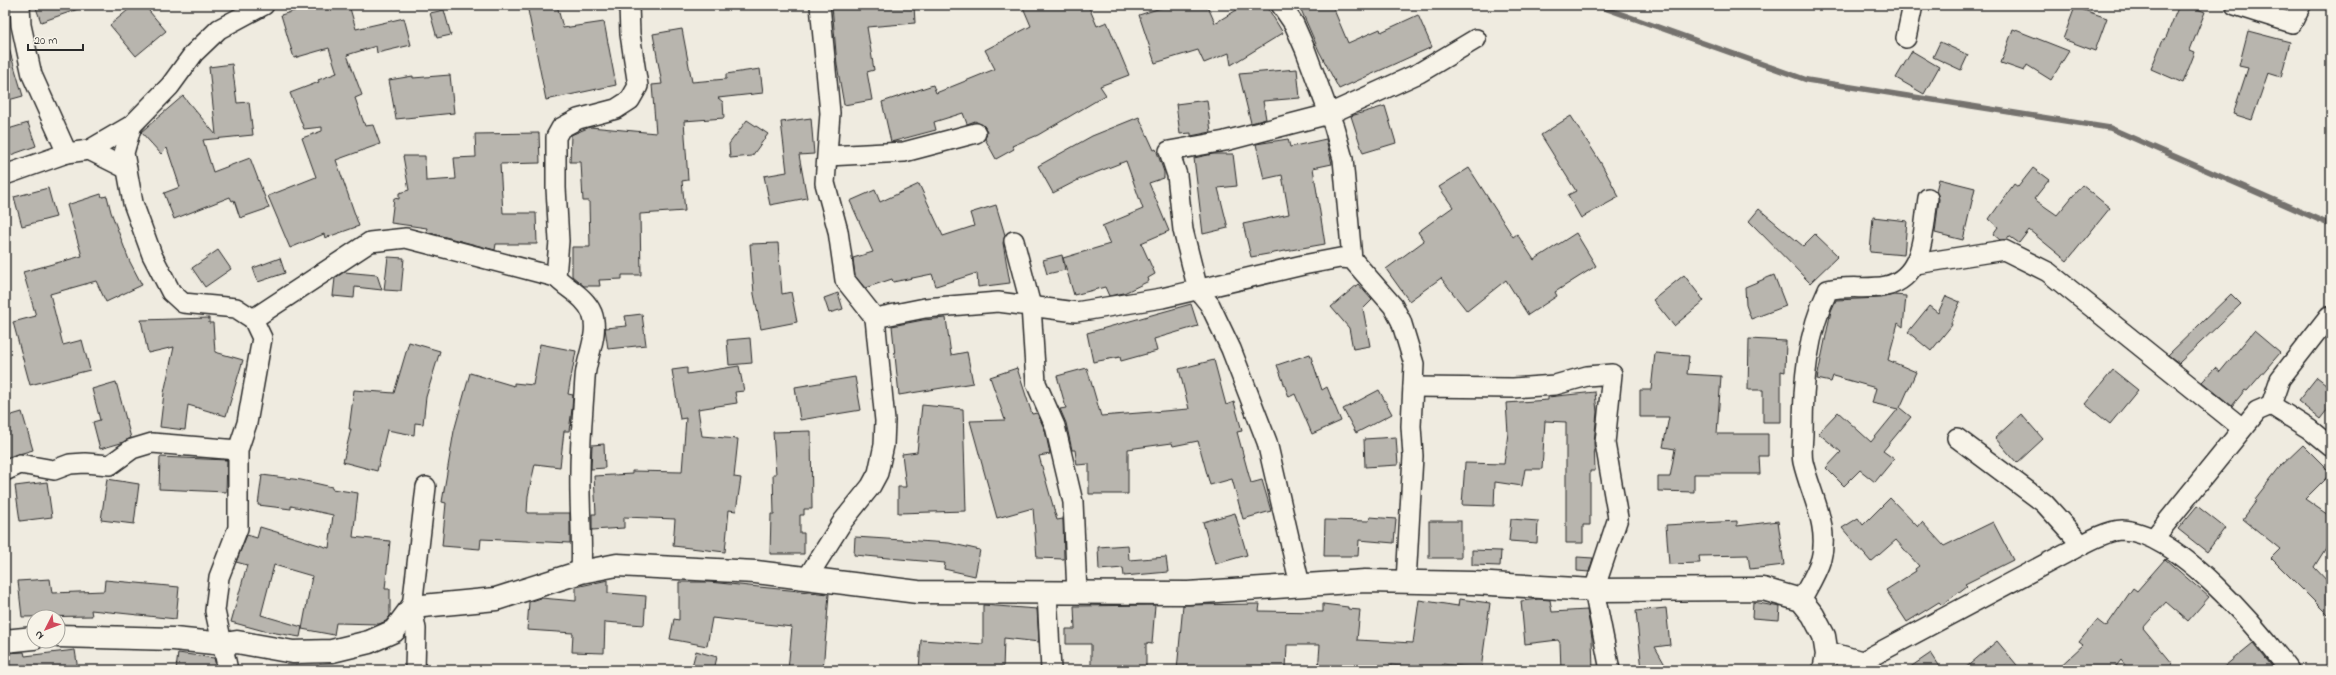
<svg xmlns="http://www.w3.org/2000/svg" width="2336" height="675" font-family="'Indie Flower',sans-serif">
<rect width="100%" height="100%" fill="#efebe0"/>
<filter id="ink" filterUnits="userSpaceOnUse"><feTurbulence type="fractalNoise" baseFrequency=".025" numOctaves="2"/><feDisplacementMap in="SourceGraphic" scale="8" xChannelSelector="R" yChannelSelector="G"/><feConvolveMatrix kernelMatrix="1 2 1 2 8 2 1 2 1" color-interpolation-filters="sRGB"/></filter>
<g filter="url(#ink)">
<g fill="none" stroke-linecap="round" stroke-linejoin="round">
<path stroke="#74726e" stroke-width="5.5" d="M1596,5L1807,80L2110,128L2331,225"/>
</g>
<g fill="#b8b5ae" stroke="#2b2b2b">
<path d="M35,5H84V7L41,22Z"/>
<path d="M134,5H144L166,31L136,56L110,25Z"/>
<path d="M313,5H349L356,29L404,18L411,45L377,53L376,46L347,55L362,95L355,98L365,126L373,125L380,144L336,160L359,226L325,238L324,234L290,248L268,196L316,177L302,138L322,131V127L304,129L290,93L319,82L318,80L337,73L329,48L294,58L281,15Z"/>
<path d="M527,5H557L563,28L604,22L616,85L546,100Z"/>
<path d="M832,5H914L915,23L867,27L874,70L867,72L872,100L844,105L837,65Z"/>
<path d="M1022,5H1088L1097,26L1107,22L1129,75L1100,86L1106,95L1038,135L1012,146L1014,149L996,159L985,139L987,131L984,126L975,121L967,124L963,113L934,122L936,130L891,142L882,102L933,85L936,93L995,69L985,50L1031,26Z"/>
<path d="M1170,5H1207L1215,23L1245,5H1266L1283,33L1231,65L1229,53L1204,63L1198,50L1155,63L1139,15Z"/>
<path d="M1299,5H1332L1348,43L1380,29L1381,32L1418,15L1432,47L1339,89L1319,51Z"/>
<path d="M2179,5H2187L2205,12L2190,50L2195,52L2183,83L2151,69L2163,39L2165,40Z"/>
<path d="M2075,7L2107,18L2095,51L2063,39Z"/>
<path d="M444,10L451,35L437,38L430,13Z"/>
<path d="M682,29L692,82L726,79V74L760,69L763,93L718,98L723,102L724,118L684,121L688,180L682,181L685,211L640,214L641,275H622V279L599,280L600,286H584L572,276V247H590L589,201H583L581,162H570L571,135L590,127L656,133L652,85L662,84L653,34Z"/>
<path d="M2013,29L2069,51L2051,80L2027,65L2024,71L2001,63Z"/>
<path d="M2248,31L2290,42L2281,77L2268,73L2252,120L2233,114L2248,68L2239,66Z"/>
<path d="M1940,42L1968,55L1961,70L1933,57Z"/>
<path d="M9,49L23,96L5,101V50Z"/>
<path d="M1912,51L1939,67L1924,94L1896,78Z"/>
<path d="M232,64L237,103L249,102L253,135L203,140L213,172L250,158L269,208L240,218L234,200L232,201L230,197L174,219L164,193L180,187L167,148L161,154L141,132L183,96L216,135L209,67Z"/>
<path d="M1297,69L1300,98L1263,101L1266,119L1251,123L1239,74Z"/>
<path d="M450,75L454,113L396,119L389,80L413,76V78Z"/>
<path d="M1207,100L1211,132L1191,136V133L1180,134L1176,104Z"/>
<path d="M1385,106L1396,143L1363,153L1351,116Z"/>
<path d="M1571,116L1601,163L1619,197L1581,218L1568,195L1576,191L1541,135Z"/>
<path d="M1139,117L1154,150L1156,149L1164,172V178L1149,183L1169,231L1141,243L1155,274L1148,278L1149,281L1124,293L1109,296L1105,287L1074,295L1063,258L1110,244L1102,226L1143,209L1126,161L1082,178L1053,193L1038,166L1092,136Z"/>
<path d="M811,118L814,154L799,155L807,198L770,205L764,176L787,172L781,122Z"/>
<path d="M747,120L768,134L752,156L730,158L729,144Z"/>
<path d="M28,123L36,146L5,157V130Z"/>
<path d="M539,133L540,163L500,164L503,213H536L537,244H496L495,250L426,232L427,228L391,223L394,198L399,199V193L409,190L403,156H425L426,181L456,179L454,158L476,157L475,134Z"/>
<path d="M1288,139L1290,147L1326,139L1332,164L1313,168L1325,244L1251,257L1243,224L1289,214L1282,175L1264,179L1256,144Z"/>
<path d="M1213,154H1233L1237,186L1218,188L1228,228L1203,234L1194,158Z"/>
<path d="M1469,168L1513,237L1517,234L1534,260L1576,233L1596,266L1555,292L1557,296L1528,315L1506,280L1467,311L1441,278L1409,301L1386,269L1424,241L1418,232L1453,207L1439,187Z"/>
<path d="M2033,168L2049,180L2034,199L2057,215L2082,185L2110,208L2067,261L2029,230L2019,243L2009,236L2006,240H2000L1993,234L1998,227L1989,219L2014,184L2018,187Z"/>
<path d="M1939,179L1975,188L1963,240L1935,233L1939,199L1936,191Z"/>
<path d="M919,184L943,236L974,226L970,213L996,205L1005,235L1003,243L1010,283L978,287L977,273L936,286L932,274L893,282L892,279L865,288L855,276L853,258L873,252L850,201L875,190L880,202Z"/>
<path d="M48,188L56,217L22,226L14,197Z"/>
<path d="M101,194L102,197L107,196L111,212L129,260L142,285L106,302L96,281L50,294L63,345L82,340L90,370L30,385L13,322L36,316L23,272L82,256L67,205Z"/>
<path d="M1759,209L1803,246L1815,234L1838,256L1810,283L1749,221Z"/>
<path d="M1873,217L1907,221L1904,255L1870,252Z"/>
<path d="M778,243L782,294L791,292L797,322L761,329L754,294L750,244Z"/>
<path d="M218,250L231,269L205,287L192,268Z"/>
<path d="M1062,255L1065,270L1047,274L1043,260Z"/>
<path d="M388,257L404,258L401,291L384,290Z"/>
<path d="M280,258L285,273L258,282L253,268Z"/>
<path d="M344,272L377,275L382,290L355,287L354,298L333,296L335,278Z"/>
<path d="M1684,275L1704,301L1674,326L1653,300Z"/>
<path d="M1774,275L1786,306L1751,319L1746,305L1745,287Z"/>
<path d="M1358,284L1372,300L1363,309L1370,346L1353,349L1349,328L1331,307Z"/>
<path d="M838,293L843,309L829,313L824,298Z"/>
<path d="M2231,294L2241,304L2179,363L2168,355Z"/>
<path d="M1894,295L1906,296L1903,327L1898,323L1888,360L1916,372L1900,408L1911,417L1883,451L1894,459L1875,482L1860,470L1844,486L1826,468L1841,452L1818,433L1838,412L1871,442L1898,409L1872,403L1876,388L1833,376L1831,382L1817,379L1831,311L1836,300L1880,298Z"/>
<path d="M1946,296L1960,302L1951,323L1952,325L1931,351L1908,332L1929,306L1938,313Z"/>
<path d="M1191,304L1198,326L1154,339L1157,351L1121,361L1120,357L1093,362L1087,333Z"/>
<path d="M642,314L646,345L608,349L605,328L627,326L625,316Z"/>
<path d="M209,318V323H213L215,352L243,360L226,416L188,405L185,430L160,427L164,393L174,347L148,353L141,320Z"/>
<path d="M946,318L951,355L967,352L973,383L899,395L892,326L923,320Z"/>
<path d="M2254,331L2280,353L2247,391L2245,390L2232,406L2202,382L2215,368L2220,372Z"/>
<path d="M750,338L752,363L729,365L727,340Z"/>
<path d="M1749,339L1786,341L1785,372L1781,371V422H1763V390H1748Z"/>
<path d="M409,342L440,351L426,397L423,424L415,423L414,435L387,430L377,471L343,462L351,429H349L354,390L394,393Z"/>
<path d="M540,344L576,351L568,394L573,395L572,409L569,431H564L560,467L535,464L528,496L527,513H570V543L481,539L480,549L442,546L446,503L442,502L454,431L470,373L514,386V383L533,385Z"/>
<path d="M1655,353L1689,356L1687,374L1721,376L1717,434H1768V456H1759L1760,474H1694V492L1658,491V477H1670L1675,449L1663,447L1669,417H1640V390H1651Z"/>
<path d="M1310,354L1322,390L1327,387L1341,421L1312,434L1295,394L1289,397L1277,365Z"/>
<path d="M1214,360L1226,405L1234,402L1242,431L1237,432L1251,483L1262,480L1271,511L1243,519L1232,479L1210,485L1198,441L1173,446L1172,443L1128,449V494H1089V464L1077,465L1075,450H1072L1066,423L1060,409L1066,408L1057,376L1087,368L1101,416L1189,409L1179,369Z"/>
<path d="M739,366L744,391L735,392L737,403L698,409L702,436L738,439L734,477L741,478L736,511L729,510L725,552L673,546L675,519L624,517V528L592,530V514H596L594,476L632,474V471L682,472L686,418L680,419L672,370L687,368V374Z"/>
<path d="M1017,368L1032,414L1037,413L1045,430L1050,454L1039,456L1057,520L1063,519L1064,559L1037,558L1033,508L997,518L970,421L1005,420L990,377Z"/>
<path d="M2113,370L2138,390L2110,424L2085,404Z"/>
<path d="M855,377L861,410L800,420L795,387Z"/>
<path d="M2317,377L2331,388V405L2320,419L2298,401Z"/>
<path d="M116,382L131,438L121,443L100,449L93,422L100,420L92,389Z"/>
<path d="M1379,390L1392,414L1356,433L1343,409Z"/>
<path d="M1595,392L1597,412L1594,442L1595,471H1590V525H1583V543H1566V422L1545,421L1542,469H1525L1522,486L1495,482L1494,506L1462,505L1465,463L1504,464L1508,433L1506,403L1548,400V397Z"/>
<path d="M922,405L963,409L966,511L898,513V487H906L902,454L917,452Z"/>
<path d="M22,412L33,450L5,458V417Z"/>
<path d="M2021,414L2043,439L2017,463L1995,438Z"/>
<path d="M811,431L812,509H804V515H800V533H804V554H770L771,514H774L773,474H776L773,432Z"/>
<path d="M1396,437L1398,465L1365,467L1364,439Z"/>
<path d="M604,444L605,468L591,469L592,445Z"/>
<path d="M2303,445L2331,473L2305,499L2331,517V540L2314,567L2331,585V618L2271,558L2280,549L2243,519L2257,500L2255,499L2279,468Z"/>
<path d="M160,457L227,460L226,492L159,489Z"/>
<path d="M262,475L301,480L332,487V489L358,493L353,537L390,541L385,589H390V616L386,621L379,624L336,623L334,635L302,629L312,576L274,565L261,615L302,627L300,637L264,631L231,622L247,565L236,562L247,535L257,538L260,527L329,548L333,515L291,506V509L258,505Z"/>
<path d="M107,479L139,484L134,524L101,520Z"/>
<path d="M47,482L52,517L20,521L15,486Z"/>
<path d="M1890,498L1918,527L1922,522L1944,546L1993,522L2013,560L1965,584L1967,586L1942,605L1939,602L1907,622L1886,590L1916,571L1915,569L1919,566L1896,540L1871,562L1842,528L1858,518L1863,525Z"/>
<path d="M2197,506L2225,528L2207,552L2178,529Z"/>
<path d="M1235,513L1247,555L1215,564L1203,522Z"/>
<path d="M1370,517L1396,519L1394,543L1359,540L1358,556H1324L1325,520L1369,521Z"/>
<path d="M1511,519L1538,521L1537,543L1509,541Z"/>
<rect x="1429" y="521" width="32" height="37"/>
<path d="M1737,521V526L1778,521L1784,565L1750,569L1748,555L1699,556L1700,563L1669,564L1666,525Z"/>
<path d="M855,537L949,543L980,550L975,576L944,569L945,563L854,555Z"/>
<path d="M1128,545L1129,560L1166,557L1168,572L1124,576L1123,568L1099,570L1098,547Z"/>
<path d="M1472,550L1501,551L1500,566L1472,565Z"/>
<path d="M1577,557L1593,558L1589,572L1577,571Z"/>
<path d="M2165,559L2209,597L2188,621L2166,602L2143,628L2173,664L2165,670H2129L2121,660L2113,670H2056L2083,645L2079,642L2097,620L2106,627L2133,588L2137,591Z"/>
<path d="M50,579L52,593L104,591L105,580L179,587L176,619L91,610L92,616L22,617L18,581Z"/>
<path d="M608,580V593L646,596L644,625L605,622L604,653L572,652L573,633L527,630L529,602L541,598L576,601V587Z"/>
<path d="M679,582H709L829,594L823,670H788L792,627L712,618L707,646L670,639L674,619L679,620Z"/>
<path d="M1459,599L1490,603L1481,669L1443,664L1442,670L1391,665V670H1318L1320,645H1287L1286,670H1177L1183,605L1260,604L1259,611L1323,612V604L1348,607V609L1360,610L1357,640L1413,643L1419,600L1458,606Z"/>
<path d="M1539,599L1550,600L1552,612L1587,610L1592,638L1593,670H1561L1560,643L1558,640L1525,644L1521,601Z"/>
<path d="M1753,602L1780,607L1779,620L1752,618Z"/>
<path d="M983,605L1037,609L1039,642L1004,638L1003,670H919L921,640L983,644Z"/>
<path d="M1155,605L1152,644L1146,643V670H1091V644H1066V629H1075L1074,606Z"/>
<path d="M1666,608L1670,645L1655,647L1668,670H1642L1636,611Z"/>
<path d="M1997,641L2021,670H1963Z"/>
<path d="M2253,643L2275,670H2220Z"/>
<path d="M75,650L78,670H5V653L24,652L25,656Z"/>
<path d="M696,651L717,657L714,670H691Z"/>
<path d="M178,653L214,658L217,670H176Z"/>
<path d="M1931,653L1942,670H1906Z"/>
</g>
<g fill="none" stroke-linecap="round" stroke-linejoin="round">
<defs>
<g id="street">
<path d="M20,5L21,25L32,75L67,153"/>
<path d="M1281,5L1294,24L1305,49L1334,127L1343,159L1352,259"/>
<path d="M2235,5L2292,23L2301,5"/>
<path d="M1906,38L1913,5"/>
<path d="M89,150L127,169"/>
<path d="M828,156L904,152L976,133"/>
<path d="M5,175L67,153L89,150L132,125"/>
<path d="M1014,241L1031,306L1036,383L1055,426L1073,502L1077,593"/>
<path d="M1916,264L2004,250L2048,272L2242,428"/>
<path d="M875,318L925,308L998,302L1076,312L1162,298L1303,265L1340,258L1352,259L1393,306L1401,321L1414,364L1411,426L1413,456L1406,582"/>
<path d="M253,319L370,242L406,238L556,277"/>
<path d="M1413,387L1513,388L1555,385L1587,376L1612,374L1605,443L1618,518L1594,590L1610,670"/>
<path d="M2271,405L2280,379L2329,316"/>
<path d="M1957,438L2044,503L2082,545"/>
<path d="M5,471L20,464L54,470L70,464L85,463L110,465L132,449L152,443L238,450"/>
<path d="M2154,538L2257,411L2271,405L2309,429L2331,447"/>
<path d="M581,572C583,539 579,506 580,472C580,441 583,410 585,378C586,357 600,334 592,313C585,296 567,289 556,277L559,241L556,188V137L561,128L578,119L616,109L630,100L638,86L630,34L629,5"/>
<path d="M807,578L843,521L871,486L878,473L884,445L885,421L875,318L845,280L838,231L825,183L830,113L820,5"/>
<path d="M1300,585L1267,442L1231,349L1210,305L1198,290L1183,230L1177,175L1169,151L1225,141L1329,114L1419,73L1476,39"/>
<path d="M1047,593L1051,670"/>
<path d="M1801,600C1808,587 1817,573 1821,559C1830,526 1810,493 1803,462C1801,453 1803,441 1803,432C1803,383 1807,333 1828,290C1847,285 1867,290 1886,286C1925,277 1923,230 1928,198"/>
<path d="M1826,651L1862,661"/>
<path d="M228,670L215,611L219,577L238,528V450L247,423L262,338L253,319L236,308L183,303L171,292L152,255L133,203L124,153L132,125L170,86L194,53L219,29L264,5"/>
<path d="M415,670L416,629L412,607L426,487"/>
<path d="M1846,670L2066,553C2080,546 2106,530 2122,530C2178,532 2257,628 2289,670"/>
</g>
<g id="secondary">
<path d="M58,636L174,639L224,644L237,642L293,652L332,651L369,642L394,631L412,607L496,599L581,572L617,565L756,572L918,592L1188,593L1365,581L1473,583L1594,590L1763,589L1801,600L1813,615L1824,636L1827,655L1824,670"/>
<path d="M5,641L34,638"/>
</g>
</defs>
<use href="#street" stroke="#2b2b2b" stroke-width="22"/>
<use href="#secondary" stroke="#2b2b2b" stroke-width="25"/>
<use href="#street" stroke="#f7f3e8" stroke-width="19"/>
<use href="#secondary" stroke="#f7f3e8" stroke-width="22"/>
</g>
</g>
<rect width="2336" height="675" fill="none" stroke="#f7f3e8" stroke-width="20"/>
<rect x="10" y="10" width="2316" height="655" fill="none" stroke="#2b2b2b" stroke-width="1.5" filter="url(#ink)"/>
<g transform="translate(46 629) rotate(228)"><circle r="19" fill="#f7f3e8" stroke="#a5a39c"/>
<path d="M0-3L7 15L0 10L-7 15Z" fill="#d1495b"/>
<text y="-6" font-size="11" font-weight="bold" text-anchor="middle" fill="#2b2b2b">N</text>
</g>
<path d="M28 44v6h55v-6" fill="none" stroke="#2b2b2b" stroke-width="2"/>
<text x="34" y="44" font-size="12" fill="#2b2b2b" stroke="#f7f3e8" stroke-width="3" paint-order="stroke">20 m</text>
</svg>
